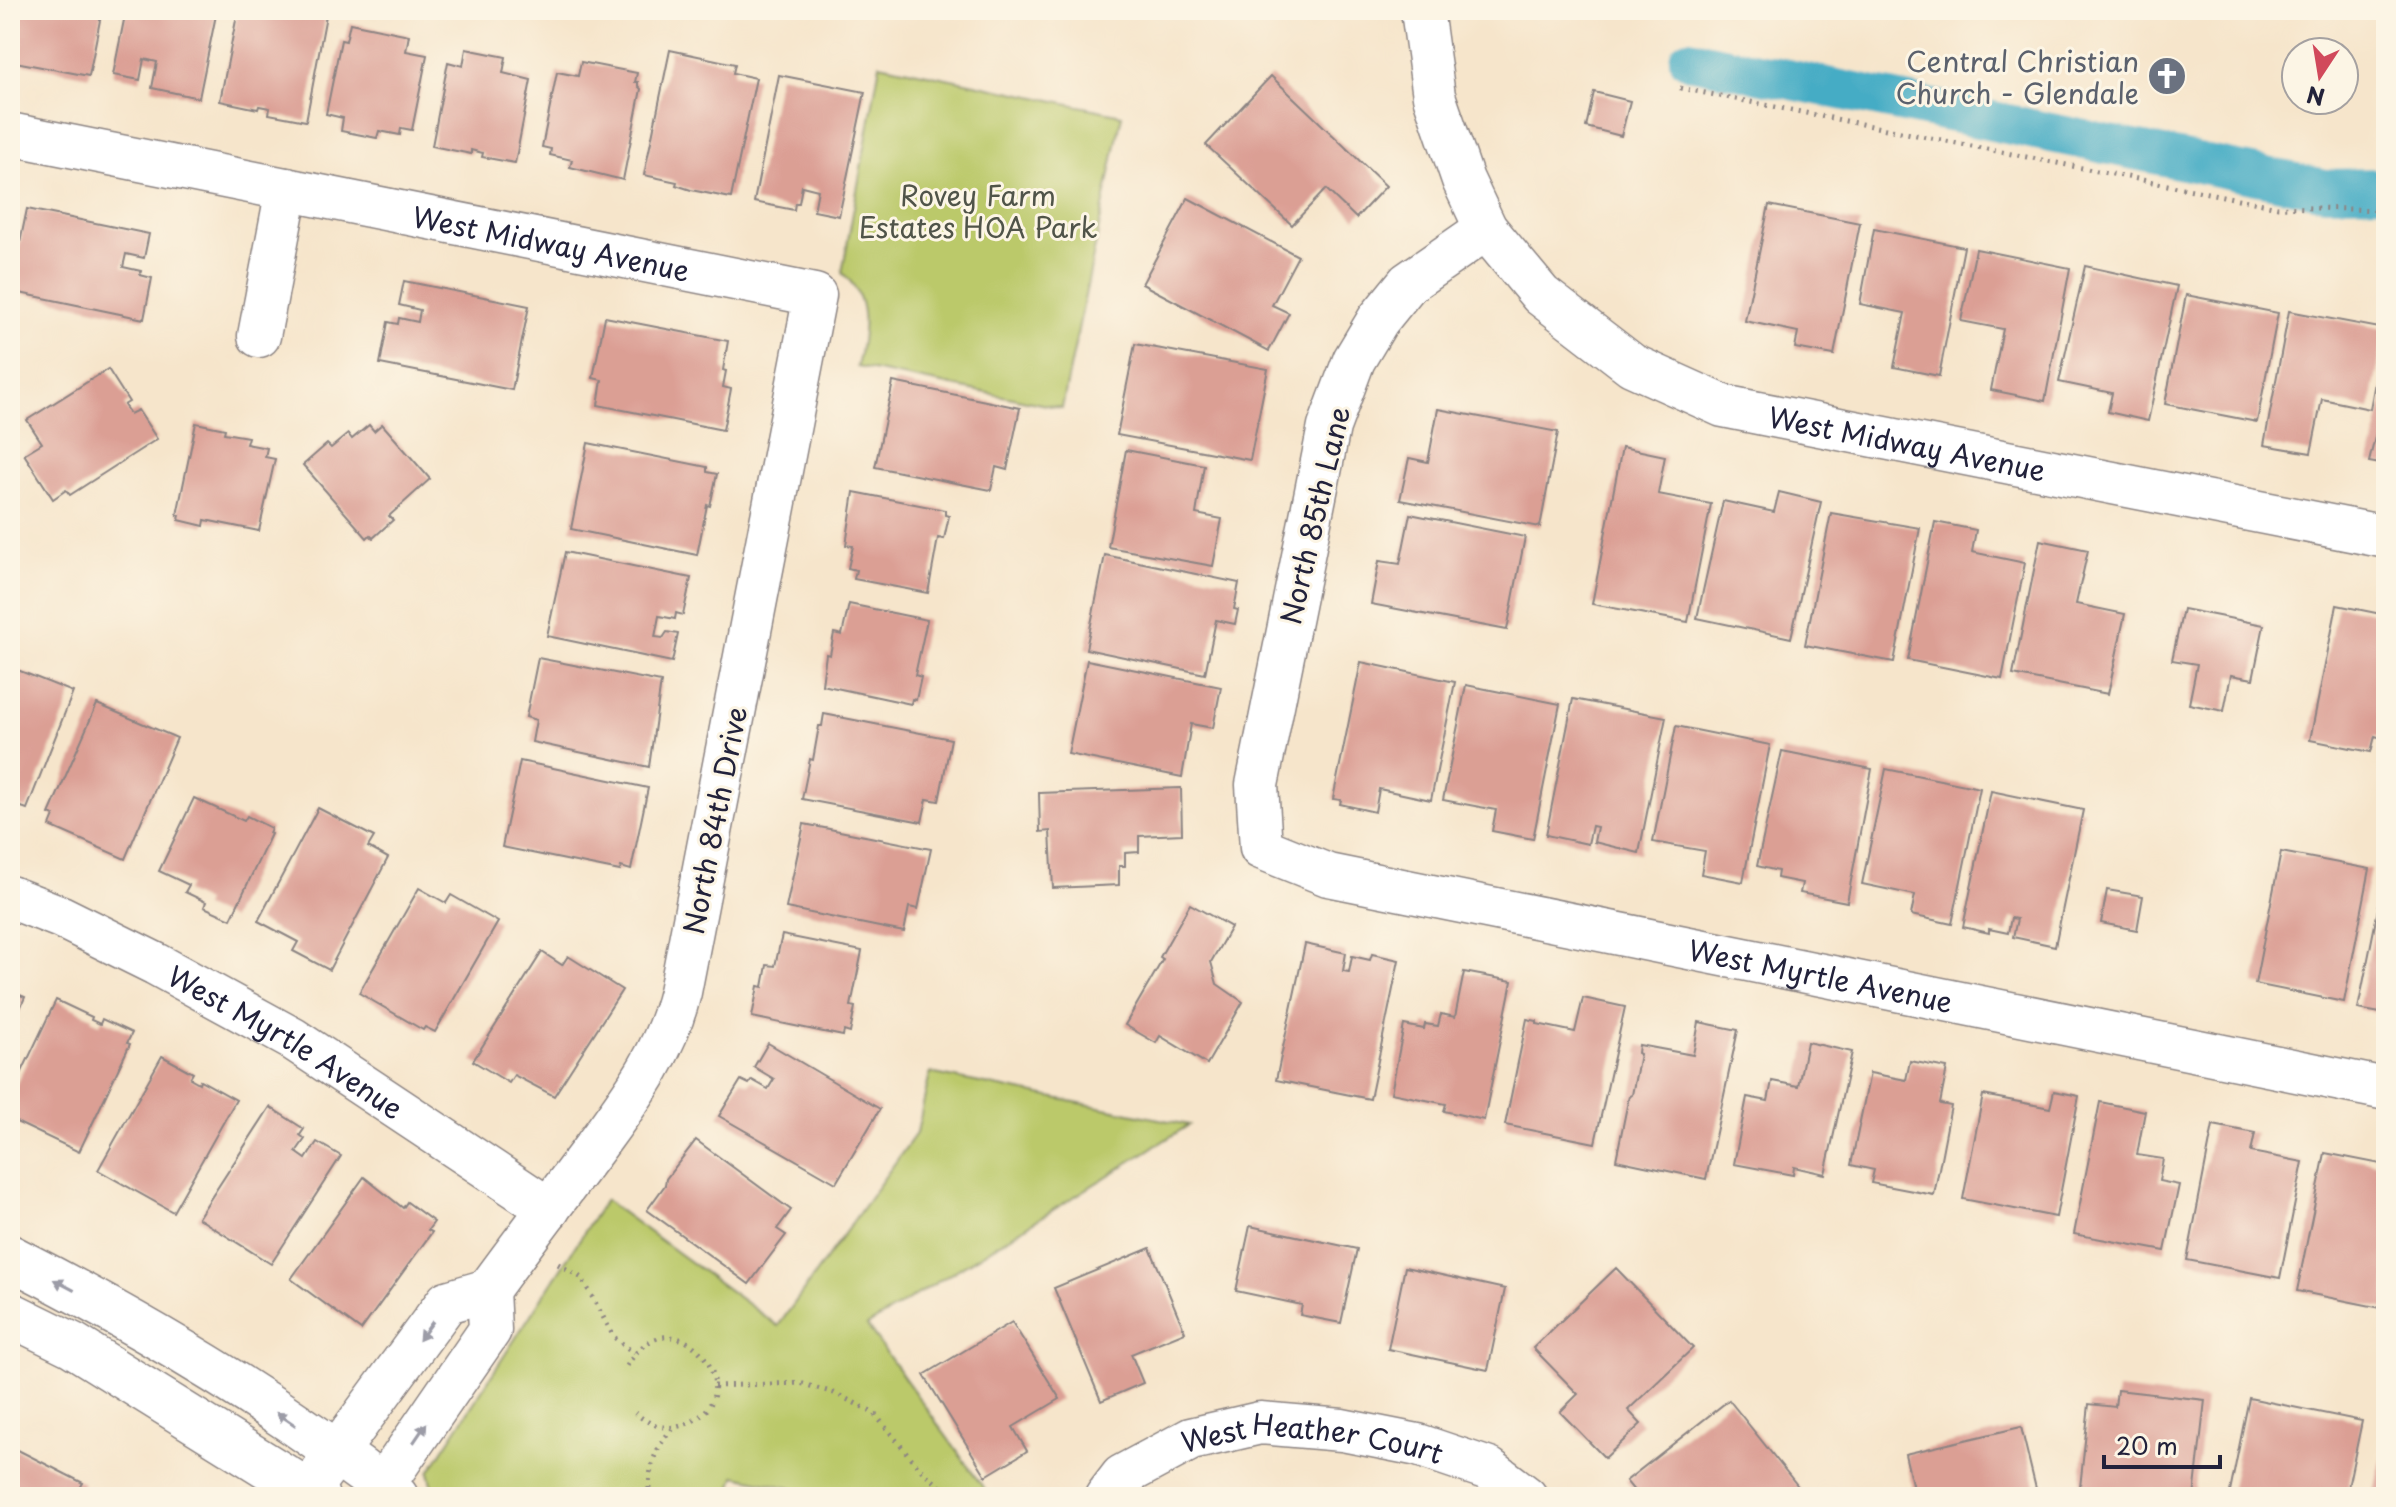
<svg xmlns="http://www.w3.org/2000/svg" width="2396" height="1507" font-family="'Playpen Sans',sans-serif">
<rect width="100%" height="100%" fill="#fcf5e5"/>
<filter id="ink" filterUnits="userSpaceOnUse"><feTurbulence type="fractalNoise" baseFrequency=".0125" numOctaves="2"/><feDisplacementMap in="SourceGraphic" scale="16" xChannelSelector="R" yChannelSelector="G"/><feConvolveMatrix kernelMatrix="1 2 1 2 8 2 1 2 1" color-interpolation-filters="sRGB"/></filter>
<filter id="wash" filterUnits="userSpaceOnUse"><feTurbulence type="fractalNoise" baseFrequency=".006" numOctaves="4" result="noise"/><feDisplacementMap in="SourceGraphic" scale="32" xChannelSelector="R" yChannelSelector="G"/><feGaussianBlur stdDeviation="1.8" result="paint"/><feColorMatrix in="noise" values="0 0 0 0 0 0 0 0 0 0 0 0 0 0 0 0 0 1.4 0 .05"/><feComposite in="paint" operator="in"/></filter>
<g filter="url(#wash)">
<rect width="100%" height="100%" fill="#f6e5cb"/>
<g fill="#bbc96b" stroke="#6e7653" stroke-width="2">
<path d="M880,64L1122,115L1062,408L857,367C865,334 871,297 842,273Z"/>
<path d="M930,1073L1189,1125L867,1326L990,1497H833L735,1476L729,1497H440L434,1492L429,1472L605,1200L778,1326L917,1132Z"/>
</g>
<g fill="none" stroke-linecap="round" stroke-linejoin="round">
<path stroke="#45acc5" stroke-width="40" d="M1689,59L2325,189L2386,188"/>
</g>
<g id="blocks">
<g fill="#db9f94">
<path d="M14,10H102L89,76L10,61V29Z"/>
<path d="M126,10H217L199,98L152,88L157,62L144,59L140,80L113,75Z"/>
<path d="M238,10H327L306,121L269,114L270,108L259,106L258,109L220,101Z"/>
<path d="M350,23L409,35L406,51L427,55L412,130L401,128L400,135L379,131L377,138L341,131L343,118L326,114L341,40L346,41Z"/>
<path d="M466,49L506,57L503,73L531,80L515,163L482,157L483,153L471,150V154L432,146L448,62L463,66Z"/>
<path d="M670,50L735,64L733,73L756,78L731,198L691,190L676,185L677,182L644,175Z"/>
<path d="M581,62L637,73L635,82H638V86L641,89L623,180L570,167L572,160L550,155L551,149L542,147L557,72L578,76Z"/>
<path d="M779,75L865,92L839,216L814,211L818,190L802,186L799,203H795L794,210L754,202Z"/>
<path d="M1271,76L1386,186L1356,218L1326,189L1292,225L1206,145Z"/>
<path d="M1594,92L1630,101L1621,136L1586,127Z"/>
<path d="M1188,198L1298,256L1272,305L1289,313L1269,351L1142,284Z"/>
<path d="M1769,205L1860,223L1834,355L1795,348L1798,332L1745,321Z"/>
<path d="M27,209L149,234L144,258L126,254L123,267L141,271L140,275L152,278L144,319L10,291Z"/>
<path d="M1874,229L1964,247L1939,376L1894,367L1905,313L1860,304Z"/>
<path d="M1976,249L2070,268L2045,401L1991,390L2003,329L1961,321Z"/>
<path d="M2085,266L2177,286L2148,421L2108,412L2112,393L2059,382Z"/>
<path d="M404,281L529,306L512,390L380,364L388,322L398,324L399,318L418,322L420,310L399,305Z"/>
<path d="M2186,295L2278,313L2257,422L2165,404Z"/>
<path d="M2289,311L2385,329L2370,409L2322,399L2311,453L2264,445Z"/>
<path d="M605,317L728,341L723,370L726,371L723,387L731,389L723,430L598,405L602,380L593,378Z"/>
<path d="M1135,344L1268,369L1250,460L1117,435Z"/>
<path d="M108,369L129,402L124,405L130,414L138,410L157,439L70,495L66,490L53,499L24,454L42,443L27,420Z"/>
<path d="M893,382L1020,408L1007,470L996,467L991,490L875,467Z"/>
<path d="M2385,396H2386V465L2369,462Z"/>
<path d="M1438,409L1558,432L1540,527L1400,500L1409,458L1428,462Z"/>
<path d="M196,423L225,429L224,433L248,437L246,444L267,448L265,457L275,459L259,531L205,520L204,526L179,520L180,515H177Z"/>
<path d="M382,424L430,479L389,516L393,520L373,538L370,535L367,538L303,465L327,444L331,448L348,434L352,439L369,425L374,431Z"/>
<path d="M588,443L707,467V472L717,474L710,506L707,505L697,555L571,529Z"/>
<path d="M1622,447L1665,456L1658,494L1711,504L1688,622L1592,604Z"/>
<path d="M1126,450L1204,465L1196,514L1222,519L1213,566L1108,547Z"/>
<path d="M854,492L945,510V515L949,516L944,539L938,538L928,593L854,579L856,570L848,568L853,546L846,545Z"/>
<path d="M1779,492L1821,502L1791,638L1697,618L1723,501L1774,512Z"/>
<path d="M1831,513L1920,528L1894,662L1805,645Z"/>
<path d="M1410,514L1525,537L1507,630L1371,604L1379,561L1400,564Z"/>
<path d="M1935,522L1976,530L1972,552L2025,563L2002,679L1908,660Z"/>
<path d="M2040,540L2088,550L2076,604L2125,614L2108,694L2013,675Z"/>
<path d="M565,552L691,578L683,615L676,613L675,619L659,616L655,637L663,638L667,632L678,634L672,662L547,636Z"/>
<path d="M1105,555L1239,583L1234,609L1238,610L1235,624L1216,620L1205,674L1086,649Z"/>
<path d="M849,604L927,620L915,675L921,677L916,700L912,699L911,704L822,685L826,654L830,655L834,633L842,635Z"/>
<path d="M2337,605L2386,615V739L2375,736L2371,752L2310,740Z"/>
<path d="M2183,609L2264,625L2253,679L2231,675L2224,711L2189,704L2197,664L2172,660Z"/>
<path d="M538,658L661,682L649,767L532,742L536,720L526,717Z"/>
<path d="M1087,660L1221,687L1213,728L1191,724L1182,777L1068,754Z"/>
<path d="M1361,662L1455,682L1431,800L1379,789L1375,812L1340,804L1341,800L1333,799Z"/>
<path d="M10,667L73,692L27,809L10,803Z"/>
<path d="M1466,685L1560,704L1533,839L1492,831L1496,810L1443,800Z"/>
<path d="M1573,699L1666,717L1639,853L1594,842L1597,827L1592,826L1588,844L1546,835Z"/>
<path d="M97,704L177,738L125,859L50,826L54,816L49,814Z"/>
<path d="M824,714L951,739L939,801L927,799L922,822L802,799L810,759L813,760L819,726H822Z"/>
<path d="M1676,726L1770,745L1743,882L1701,874L1705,851L1653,842Z"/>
<path d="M1782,751L1872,769L1847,902L1800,893L1802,883L1777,878L1778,871L1757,866Z"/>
<path d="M520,761L648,788L631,870L621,867L620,871L502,847Z"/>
<path d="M1886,769L1980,788L1952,924L1911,915L1915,895L1862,884Z"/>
<path d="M1181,788L1182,834L1139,836V852L1125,853V866H1119V885L1053,888L1050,831L1040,832L1039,793Z"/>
<path d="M1991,791L2083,810L2055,946L2013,937L2017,919L2011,918L2008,933L1989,929V933L1963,927Z"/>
<path d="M194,798L244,821L247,816L271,828L269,833L271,834L231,919L204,907L206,902L185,892L189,885L159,871Z"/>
<path d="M318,808L374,837L368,847L388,858L329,970L293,951L298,942L258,921Z"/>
<path d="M804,824L931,849L918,909L909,907L904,932L786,908Z"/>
<path d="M2281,852L2370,869L2344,1002L2255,984Z"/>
<path d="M2385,874H2386V1014L2358,1009Z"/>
<path d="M419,888L446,903L451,895L498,922L435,1032L425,1027L423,1030L359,993Z"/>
<path d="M2107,890L2143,896L2137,930L2101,923Z"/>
<path d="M1190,904L1231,927L1211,962L1217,984L1243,1002L1207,1064L1160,1036L1156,1043L1125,1025L1163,959L1160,957Z"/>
<path d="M782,935L862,951L851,1006L855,1007L850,1033L844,1031L843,1036L752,1017L758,986L763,987L767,965L775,966Z"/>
<path d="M1305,944L1346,953L1343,971L1349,972L1352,956L1370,960L1372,954L1399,960L1370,1099L1276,1080Z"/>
<path d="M542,952L562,965L568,956L622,990L554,1096L514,1075L509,1083L473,1061Z"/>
<path d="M1464,972L1512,981L1484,1120L1444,1111L1446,1104L1391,1093L1404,1025L1424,1029L1425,1024L1438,1026L1441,1014L1455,1017Z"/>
<path d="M10,991L25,997L10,1032Z"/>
<path d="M1583,998L1625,1007L1595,1143L1505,1125L1527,1019L1537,1021V1024L1575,1032Z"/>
<path d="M56,1000L92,1017L91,1020L100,1024L102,1019L132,1033L127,1043L130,1044L79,1152L10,1119V1097Z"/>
<path d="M1699,1022L1738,1030L1706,1179L1616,1160L1629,1096L1632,1095L1640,1054L1638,1053L1639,1045L1693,1055Z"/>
<path d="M1807,1042L1852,1052L1825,1174L1794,1167L1793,1175L1734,1164L1747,1097L1768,1101L1772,1081L1798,1086Z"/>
<path d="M768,1043L880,1109L836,1183L719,1116L741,1080L749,1084L752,1080L768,1089L774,1079L754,1067Z"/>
<path d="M162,1056L193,1073L190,1078L199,1083L200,1080L236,1100L173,1212L98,1170Z"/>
<path d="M1910,1061L1947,1068L1940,1104L1951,1106L1934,1195L1871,1183L1874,1170L1851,1165L1870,1073L1906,1080Z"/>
<path d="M2054,1091L2079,1096L2056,1217L1963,1199L1983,1095L2050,1108Z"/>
<path d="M2100,1102L2145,1111L2137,1155L2163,1159L2159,1181L2179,1185L2165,1251L2074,1234Z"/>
<path d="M270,1107L304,1129L300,1135L305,1139L296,1152L306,1159L317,1142L341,1156L271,1264L198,1218Z"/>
<path d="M2213,1125L2255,1133L2251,1152L2303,1162L2280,1278L2187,1260Z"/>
<path d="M696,1140L791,1210L777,1229L786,1235L749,1284L647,1210L665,1185L666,1179Z"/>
<path d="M2325,1153L2386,1165V1309L2297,1291Z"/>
<path d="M364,1177L403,1208L407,1202L434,1222L428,1230L432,1232L361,1330L291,1279Z"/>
<path d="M1250,1226L1357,1249L1341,1323L1300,1315L1302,1305L1236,1291Z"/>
<path d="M1150,1248L1185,1332L1131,1354L1143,1383L1101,1401L1054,1288Z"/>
<path d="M1405,1267L1505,1289L1488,1370L1388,1349Z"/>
<path d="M1616,1268L1693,1348L1628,1410L1641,1424L1605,1458L1560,1412L1578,1394L1533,1348Z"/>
<path d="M1012,1322L1060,1399L1013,1427L1027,1451L986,1476L924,1375Z"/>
<path d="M2117,1390L2205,1400L2194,1497H2079L2089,1404L2115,1407Z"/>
<path d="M2249,1398L2362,1421L2346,1497H2229Z"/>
<path d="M1729,1400L1801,1490L1792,1497H1639L1626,1481Z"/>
<path d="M2021,1427L2038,1497H1915L1905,1454Z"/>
<path d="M2385,1440L2386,1497H2373Z"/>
<path d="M10,1446L83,1483L75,1497H10Z"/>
</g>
</g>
</g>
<g filter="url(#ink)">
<use href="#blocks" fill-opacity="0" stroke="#8c8483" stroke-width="2"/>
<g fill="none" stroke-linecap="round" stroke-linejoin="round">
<defs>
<g id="minor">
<path id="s1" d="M1422,10L1434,96L1463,180L1486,229L1541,295L1632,365L1723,406L2386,537"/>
<path id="s2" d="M10,134L815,295L680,992C665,1054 632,1096 595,1147C559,1195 523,1242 488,1290L447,1302L308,1491"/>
<path id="s3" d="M1486,229L1408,283L1378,320L1354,360L1329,427L1257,785L1261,848L1328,875L2386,1089"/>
<path d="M259,336L287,189"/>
<path id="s4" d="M10,897L61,917L156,964L293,1039L549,1209"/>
<path d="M375,1497L490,1330L488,1290"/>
<path id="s5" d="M1106,1497L1122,1476L1191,1439L1260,1423L1342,1430L1418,1445L1489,1469L1526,1497"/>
</g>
<g id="tertiary">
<path d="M10,1257C144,1325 277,1404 396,1497"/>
<path d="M10,1314L73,1345L317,1497"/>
</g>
</defs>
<use href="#minor" stroke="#8c8483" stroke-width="45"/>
<use href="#tertiary" stroke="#8c8483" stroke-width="47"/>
<g stroke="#8c8483" stroke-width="5" stroke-dasharray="2 6" stroke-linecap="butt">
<path d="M1680,88L2278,207L2386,210"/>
<path d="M558,1264L582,1278L614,1337L634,1353"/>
<path d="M627,1366C673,1285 760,1395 686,1424C666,1432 650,1425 635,1413"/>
<path d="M714,1386L800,1383L834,1393L873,1412L920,1469L952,1497"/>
<path d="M649,1497C648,1472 654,1446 674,1428"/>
</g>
<use href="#minor" stroke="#fff" stroke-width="42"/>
<use href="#tertiary" stroke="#fff" stroke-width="44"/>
</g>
<defs><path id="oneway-solid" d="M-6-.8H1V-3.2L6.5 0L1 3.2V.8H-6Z" transform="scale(2)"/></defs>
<g fill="#9c9ca7">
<use href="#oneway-solid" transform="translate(64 1285) rotate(-152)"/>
<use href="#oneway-solid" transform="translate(426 1331) rotate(126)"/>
<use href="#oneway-solid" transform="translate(286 1419) rotate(-146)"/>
<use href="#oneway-solid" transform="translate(420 1433) rotate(-56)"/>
</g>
</g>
<defs>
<symbol id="church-disc" viewBox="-11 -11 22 22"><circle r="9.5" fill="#6b7280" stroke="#fcf5e5"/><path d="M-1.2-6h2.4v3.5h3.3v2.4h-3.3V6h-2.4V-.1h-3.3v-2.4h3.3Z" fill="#fff"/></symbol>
</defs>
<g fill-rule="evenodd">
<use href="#church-disc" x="2145" y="54" width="44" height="44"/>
</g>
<g text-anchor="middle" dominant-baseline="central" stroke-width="6" stroke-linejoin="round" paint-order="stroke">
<g font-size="28" fill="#5b616d" stroke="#fcf5e5" text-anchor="end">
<text x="2139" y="60">Central Christian<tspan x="2139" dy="32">Church - Glendale</tspan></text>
</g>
<g font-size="28" fill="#505449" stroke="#fcf5e5">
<text x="978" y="194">Rovey Farm<tspan x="978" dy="32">Estates HOA Park</tspan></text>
</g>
<g font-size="28" fill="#22223b" stroke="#fcf5e5">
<text stroke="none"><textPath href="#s2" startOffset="552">West Midway Avenue</textPath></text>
<text stroke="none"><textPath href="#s1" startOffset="718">West Midway Avenue</textPath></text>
<text transform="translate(1314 515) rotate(-77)">North 85th Lane</text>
<text transform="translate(714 820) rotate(-79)">North 84th Drive</text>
<text stroke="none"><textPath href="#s3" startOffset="1264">West Myrtle Avenue</textPath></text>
<text stroke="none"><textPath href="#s4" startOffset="312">West Myrtle Avenue</textPath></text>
<text stroke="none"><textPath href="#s5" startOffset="228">West Heather Court</textPath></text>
</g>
</g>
<rect width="2396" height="1507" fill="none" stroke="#fcf5e5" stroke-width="40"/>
<g transform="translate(2320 76) rotate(192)"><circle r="38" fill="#fcf5e5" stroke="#a5a1a1" stroke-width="2"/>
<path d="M0-6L14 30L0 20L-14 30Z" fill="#d1495b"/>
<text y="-12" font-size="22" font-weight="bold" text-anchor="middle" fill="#22223b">N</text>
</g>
<path d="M2104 1455v12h116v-12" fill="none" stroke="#22223b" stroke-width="4"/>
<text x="2116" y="1455" font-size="24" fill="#22223b" stroke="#fcf5e5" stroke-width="6" paint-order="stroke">20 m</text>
</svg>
